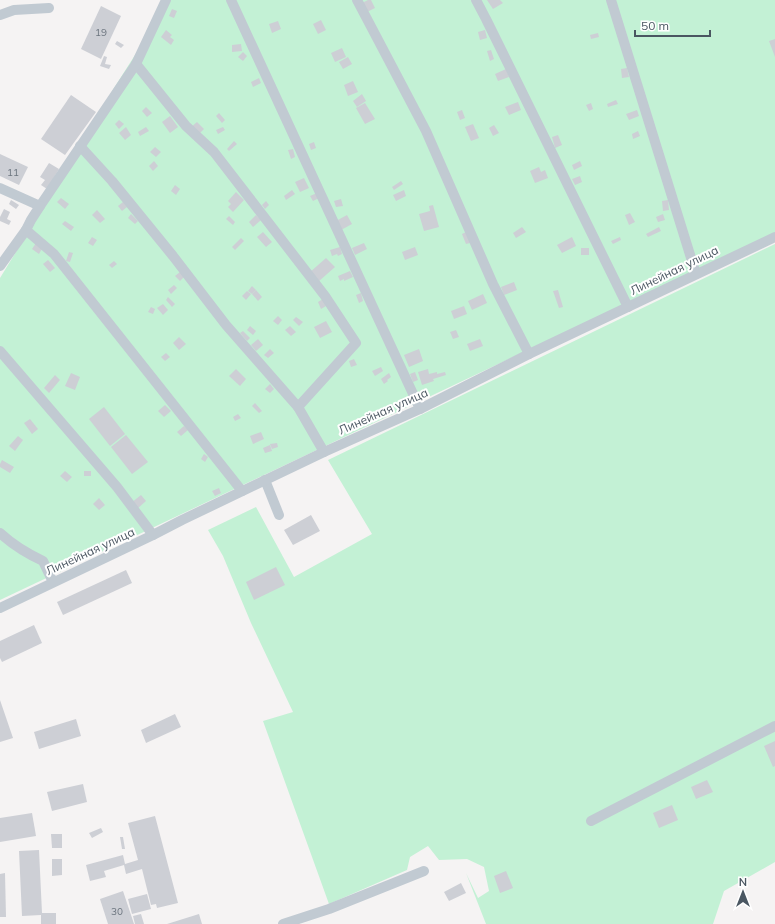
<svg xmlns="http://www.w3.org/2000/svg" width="775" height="924" font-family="Mulish,sans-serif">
<rect width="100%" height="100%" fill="#f5f3f3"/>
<g fill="#c3f1d5">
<path d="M170,0H775V233L0,600V278L46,203L114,88Z"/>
<path d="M775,244V862L724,891L713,924H486L466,873L478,898L489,891L484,867L467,859L439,860L428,846L410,857L407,870L329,904L263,721L293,712L251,623L223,556L208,530L256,507L294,577L372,534L328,460Z"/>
</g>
<g fill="#cdcfd5">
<path d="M368,0H371L375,8L367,12L362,3Z"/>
<path d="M487,0H500L503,3L493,9Z"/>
<path d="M101,6L121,16L101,59L81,49Z"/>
<path d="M172,9L177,11L174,18L169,16Z"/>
<path d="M321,20L326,30L318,34L313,24Z"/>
<path d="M278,21L281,29L272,33L269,24Z"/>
<path d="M166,30L172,35L170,37L174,40L171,45L161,37Z"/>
<path d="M485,30L487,38L480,40L478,32Z"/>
<path d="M598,33L599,37L591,39L590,35Z"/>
<path d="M775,39V57L769,41Z"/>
<path d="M117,41L124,45L121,48L115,44Z"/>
<path d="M241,44L242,51L232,52V45Z"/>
<path d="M342,48L346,57L335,62L331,53Z"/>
<path d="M491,50L494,59L490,61L487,51Z"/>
<path d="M243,52L247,56L243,61L238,57Z"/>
<path d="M104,56L107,57L105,64L111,65L109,69L100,66Z"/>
<path d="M348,57L352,64L343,69L339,62Z"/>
<path d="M627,68L629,77L622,78L621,69Z"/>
<path d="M506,69L509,77L498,81L495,74Z"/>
<path d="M259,78L261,83L253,87L251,82Z"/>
<path d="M353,81L358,92L348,96L344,85Z"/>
<path d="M362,94L366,101L357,107L353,101Z"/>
<path d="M71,95L96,112L65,155L41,139Z"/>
<path d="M616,100L618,104L608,107L607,104Z"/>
<path d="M518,102L521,110L509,115L505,107Z"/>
<path d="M365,103L375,119L365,124L356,108Z"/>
<path d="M591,103L593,109L589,111L586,105Z"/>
<path d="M146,107L152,113L147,117L142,111Z"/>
<path d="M462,110L465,118L460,120L457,112Z"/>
<path d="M637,110L639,116L629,120L626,114Z"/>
<path d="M219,113L225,120L222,123L216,116Z"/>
<path d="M170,116L178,127L170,133L162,122Z"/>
<path d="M119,120L124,124L119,129L115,124Z"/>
<path d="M197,122L204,129L198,135L190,128Z"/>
<path d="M473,124L479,138L471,141L465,127Z"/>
<path d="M494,125L499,133L493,136L489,128Z"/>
<path d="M126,127L131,135L125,140L119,133Z"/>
<path d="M146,127L149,131L140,136L138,132Z"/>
<path d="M223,127L225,130L218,134L216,130Z"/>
<path d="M638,131L640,136L633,139L632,134Z"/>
<path d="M558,135L562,145L555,148L552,137Z"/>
<path d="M234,141L237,144L229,151L227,149Z"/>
<path d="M314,142L316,148L311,150L309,144Z"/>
<path d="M155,147L161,152L156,157L150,152Z"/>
<path d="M293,149L295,157L291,159L288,150Z"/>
<path d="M0,154L28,167L19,185L0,176Z"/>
<path d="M154,161L158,166L153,171L149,166Z"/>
<path d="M580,161L582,166L574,170L572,165Z"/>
<path d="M49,163L59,169L47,189L41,185L45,180L40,177Z"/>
<path d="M539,167L541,172L545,170L548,178L535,183L530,171Z"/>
<path d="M580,176L582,182L575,185L572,179Z"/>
<path d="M304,178L309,188L300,192L295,182Z"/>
<path d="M401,181L403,184L394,190L392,187Z"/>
<path d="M175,185L180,189L176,195L171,191Z"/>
<path d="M292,190L295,194L286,200L284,196Z"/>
<path d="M404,190L406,196L396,201L393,195Z"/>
<path d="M236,192L244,200L233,212L228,207L231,204L228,201Z"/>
<path d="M317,193L319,198L313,201L310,196Z"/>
<path d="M61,198L69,204L65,209L57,202Z"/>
<path d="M341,199L343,206L336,207L334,201Z"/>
<path d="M11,200L19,205L16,209L9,204Z"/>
<path d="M668,200L669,210L663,211L662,201Z"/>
<path d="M266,201L269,205L265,209L262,205Z"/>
<path d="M123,202L127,207L122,211L118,206Z"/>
<path d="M433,205L439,227L424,231L419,214L430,211L429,206Z"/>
<path d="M4,209L10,212L7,219L11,221L9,225L0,221V217Z"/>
<path d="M97,210L105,219L100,223L92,215Z"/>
<path d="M630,213L635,222L629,225L625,215Z"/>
<path d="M131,214L138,221L135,224L128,218Z"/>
<path d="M663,214L665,220L658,222L656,217Z"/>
<path d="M256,215L261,220L253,227L249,222Z"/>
<path d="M347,215L352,224L341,230L336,221Z"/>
<path d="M229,216L235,222L233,225L226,219Z"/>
<path d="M65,221L74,227L71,231L62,224Z"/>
<path d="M522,227L526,232L516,238L513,233Z"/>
<path d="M659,227L661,231L648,237L646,234Z"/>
<path d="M263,232L272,242L266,247L257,237Z"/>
<path d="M466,232L470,243L466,244L462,234Z"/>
<path d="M92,237L97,240L93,246L88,243Z"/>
<path d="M572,237L576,246L562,253L557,245Z"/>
<path d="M620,237L621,240L613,244L611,241Z"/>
<path d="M241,238L244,241L235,250L232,247Z"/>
<path d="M36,243L43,247L39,254L32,249Z"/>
<path d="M364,243L367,249L355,255L352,248Z"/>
<path d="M340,247L342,254L338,256L337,254L332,256L330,250Z"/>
<path d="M415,247L418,255L405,260L402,252Z"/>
<rect x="581" y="248" width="8" height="7"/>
<path d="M69,252L73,253L70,262L66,261Z"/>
<path d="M326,258L335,267L318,282L309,273Z"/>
<path d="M48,260L55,268L50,272L43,264Z"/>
<path d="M114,261L117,264L112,268L109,265Z"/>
<path d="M350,271L353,277L344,281V279L340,281L338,276Z"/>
<path d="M180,272L184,277L180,281L175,276Z"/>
<path d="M514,282L517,290L504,295L501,287Z"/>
<path d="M174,285L177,288L171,294L168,290Z"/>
<path d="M252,286L256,290L252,294L248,291Z"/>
<path d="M256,290L262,297L258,301L252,294Z"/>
<path d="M558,290L563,307L559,308L553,291Z"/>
<path d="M247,291L251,294L246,300L242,296Z"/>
<path d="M361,293L363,301L359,303L356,295Z"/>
<path d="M483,294L487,303L472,310L468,301Z"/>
<path d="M168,297L175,304L172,307L166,300Z"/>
<path d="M323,299L326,306L321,309L318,302Z"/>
<path d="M163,304L168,310L163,315L157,308Z"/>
<path d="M464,306L467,314L454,319L451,311Z"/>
<path d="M151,307L155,309L153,314L148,312Z"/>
<path d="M278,316L282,320L278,325L273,321Z"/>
<path d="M296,317L303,322L299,326L293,320Z"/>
<path d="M326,321L332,332L320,338L314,327Z"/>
<path d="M250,326L256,331L253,335L247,330Z"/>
<path d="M290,326L296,332L291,336L285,330Z"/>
<path d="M456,330L459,337L453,339L450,332Z"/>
<path d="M243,331L250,338L247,341L240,333Z"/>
<path d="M179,337L186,344L179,350L173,343Z"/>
<path d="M258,339L263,345L256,351L251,345Z"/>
<path d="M480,339L483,346L470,351L467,344Z"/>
<path d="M270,349L274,353L268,358L264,355Z"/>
<path d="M419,349L423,361L409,367L404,355Z"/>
<path d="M166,353L170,357L165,361L161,357Z"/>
<path d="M354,359L357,365L351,367L349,361Z"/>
<path d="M381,367L383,371L375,376L372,371Z"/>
<path d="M236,369L246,379L240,386L229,376Z"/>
<path d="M428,369L429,374L437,372V374L445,372L446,375L433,379L434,381L422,385L418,372Z"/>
<path d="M415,372L418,380L413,382L410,374Z"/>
<path d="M71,373L80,377L75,390L65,386Z"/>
<path d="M389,373L391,377L387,380L388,381L384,384L381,379Z"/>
<path d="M55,375L60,380L49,393L44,388Z"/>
<path d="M270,384L274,389L270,393L265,389Z"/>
<path d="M410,397L412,403L403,406L401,399Z"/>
<path d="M255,403L262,411L259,413L252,406Z"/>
<path d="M165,405L171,411L164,417L158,411Z"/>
<path d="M104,407L125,434L110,446L89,419Z"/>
<path d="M238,414L241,418L235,421L233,417Z"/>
<path d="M30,419L38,429L32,434L24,423Z"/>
<path d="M184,426L188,430L181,436L177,432Z"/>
<path d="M261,432L264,439L253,444L250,436Z"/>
<path d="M126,435L148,462L132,474L111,447Z"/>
<path d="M18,436L23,440L15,451L9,446Z"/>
<path d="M277,443L278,447L272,449L270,444Z"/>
<path d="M270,445L272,451L265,453L263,448Z"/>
<path d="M204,454L208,457L205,462L201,459Z"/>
<path d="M2,460L14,467L10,473L0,467V464Z"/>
<path d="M65,471L72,477L67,482L60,476Z"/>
<rect x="84" y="471" width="7" height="5"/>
<path d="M219,488L221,493L215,496L212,491Z"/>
<path d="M141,495L146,501L137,509L131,503Z"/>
<path d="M99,498L105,505L99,510L93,504Z"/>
<path d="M311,515L320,531L293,545L284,530Z"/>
<path d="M276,567L285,585L254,600L246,582Z"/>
<path d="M126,570L132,583L63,615L57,602Z"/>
<path d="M34,625L42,643L2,662L0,658V641Z"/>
<path d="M0,700L13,738L0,742Z"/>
<path d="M175,714L181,727L146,743L141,730Z"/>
<path d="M76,719L81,736L39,749L34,732Z"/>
<path d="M775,741V766L773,767L764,746Z"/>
<path d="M707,780L713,792L696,799L691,787Z"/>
<path d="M83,784L87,802L52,811L47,792Z"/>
<path d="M672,805L678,820L659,828L653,813Z"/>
<path d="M32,813L36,836L0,842V818Z"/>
<path d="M155,816L178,903L157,908L156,904L151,905L142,869L126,874L124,865L104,871L106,877L90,881L86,865L123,855L125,864L138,860L128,823Z"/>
<path d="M101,828L103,832L92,838L89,833Z"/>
<path d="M51,834H62V848H52Z"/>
<path d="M120,837H123L125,849H122Z"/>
<path d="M39,850L42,913H56V924H41V915L22,916L19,851Z"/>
<path d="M52,859H62V875L52,876Z"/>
<path d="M506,871L513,888L500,893L494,876Z"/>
<path d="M5,873L6,917H0V874Z"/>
<path d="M461,883L466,893L449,901L444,892Z"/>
<path d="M123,891L134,924H108L100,899Z"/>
<path d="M147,894L151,909L132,914L128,899Z"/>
<path d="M141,914L144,924H135L133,916Z"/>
<path d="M199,914L202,924H167Z"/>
</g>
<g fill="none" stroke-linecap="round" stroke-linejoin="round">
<g stroke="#c1cad2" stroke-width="10">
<path d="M231,0L420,409"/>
<path d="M357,0L426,131L493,284L529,354"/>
<path d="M476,0L486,19L628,307"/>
<path d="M611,0L696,274"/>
<path d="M0,15L14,10L49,8"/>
<path d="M136,64L186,126L214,152L325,296L356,343L298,407"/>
<path d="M80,146L112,181L173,256L226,325L298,407L324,452"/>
<path d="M0,188L40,206L136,64L166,0"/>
<path d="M40,206L31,220L26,230L54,254L242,491"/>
<path d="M0,266L26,230"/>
<path d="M0,351L117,487L153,535"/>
<path d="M265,480L279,515"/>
<path d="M0,533C13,545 28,554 43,561L53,582"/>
<path d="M0,608L153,535L182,520L324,452L420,409L529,354L775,237"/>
<path d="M591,821L775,726"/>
<path d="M283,924L329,909L424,871"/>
</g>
</g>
<g text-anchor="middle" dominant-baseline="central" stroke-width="4" stroke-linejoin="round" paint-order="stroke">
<g font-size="10" fill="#6b747e">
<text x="101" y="32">19</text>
<text x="13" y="172">11</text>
<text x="117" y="911">30</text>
</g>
<g font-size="12" fill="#4a5661" stroke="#fff">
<text transform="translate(674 270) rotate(-26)">Линейная улица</text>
<text transform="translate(383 411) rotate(-24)">Линейная улица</text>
<text transform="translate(90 551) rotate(-25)">Линейная улица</text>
</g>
</g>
<g transform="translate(743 892)" stroke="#ffffff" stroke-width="3" paint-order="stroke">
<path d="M0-3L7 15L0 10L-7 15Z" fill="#4a5661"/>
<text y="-6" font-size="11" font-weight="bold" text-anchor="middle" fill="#4a5661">N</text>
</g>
<path d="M635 30v6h75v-6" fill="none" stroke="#4a5661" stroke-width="2"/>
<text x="641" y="30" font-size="12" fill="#4a5661" stroke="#ffffff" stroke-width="3" paint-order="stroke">50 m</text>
</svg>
